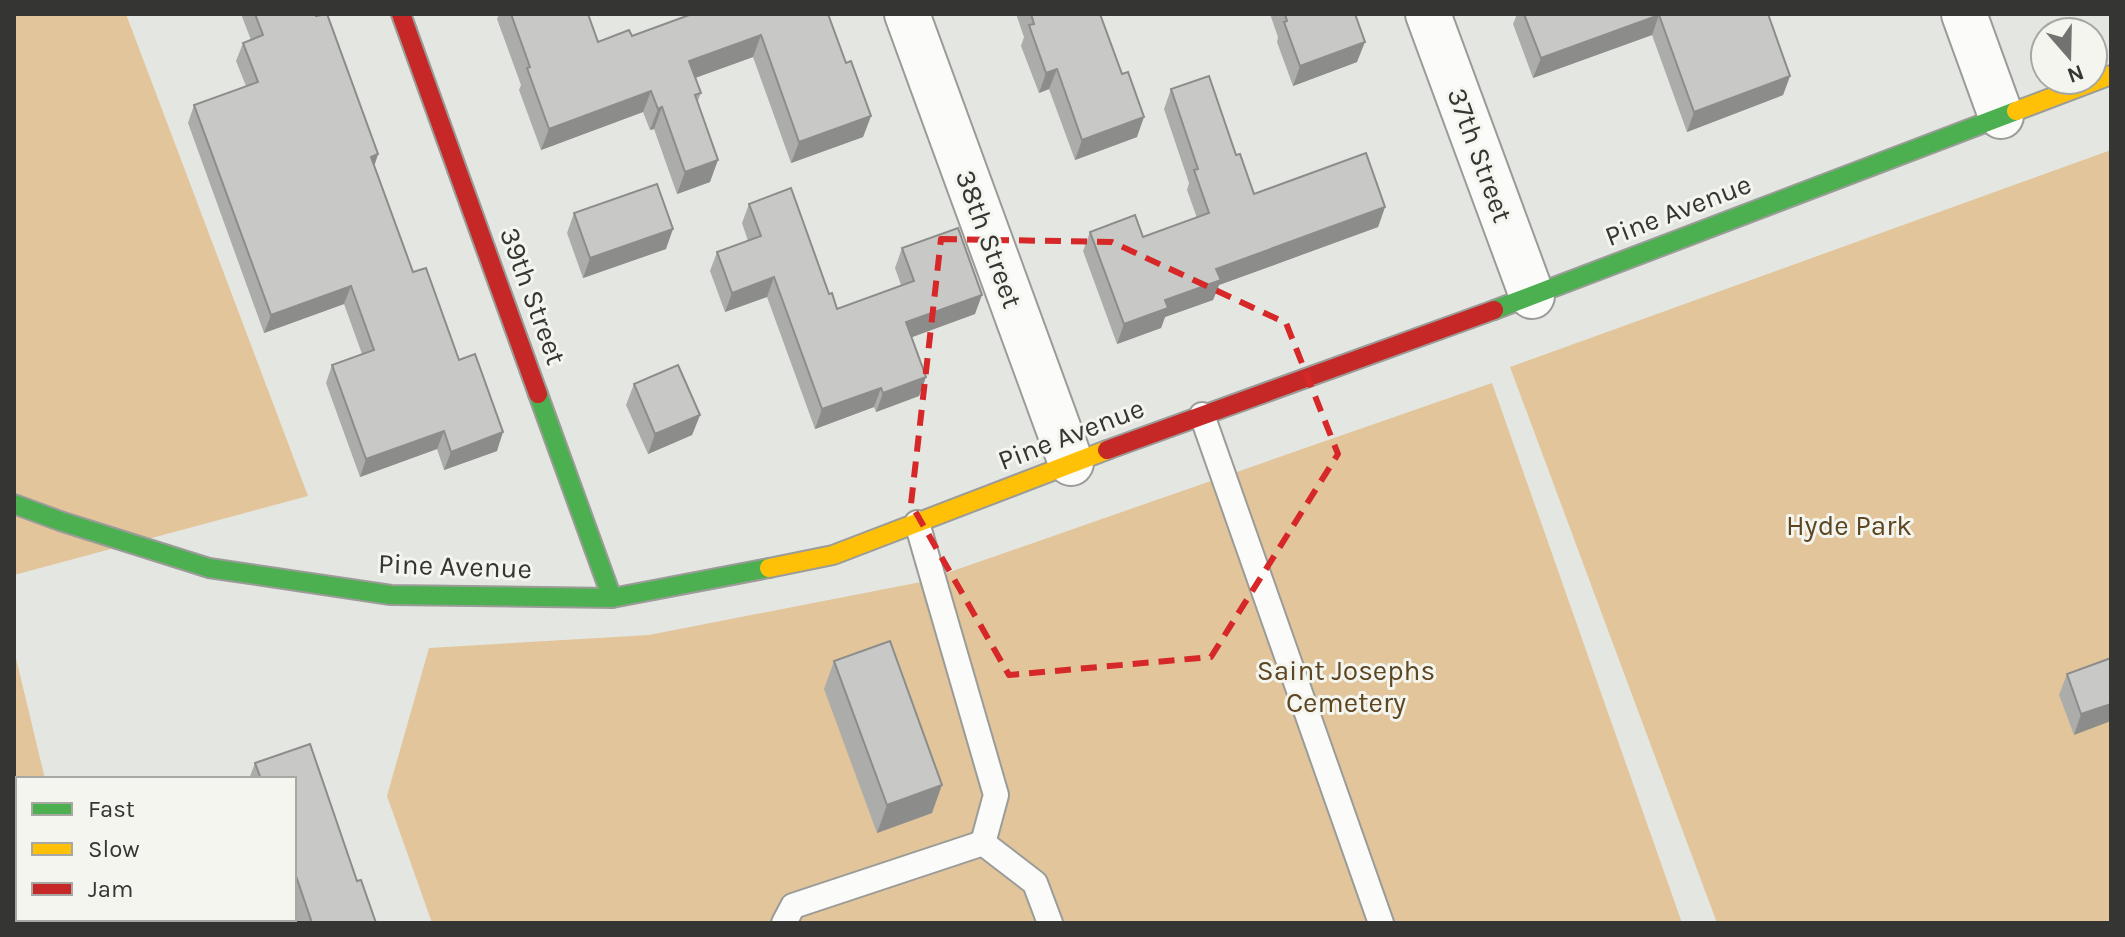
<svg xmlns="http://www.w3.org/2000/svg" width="2125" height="937" font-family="Karla,sans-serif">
<rect width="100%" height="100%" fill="#e4e6e1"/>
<g fill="#e2c59a">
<path d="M14,14H126L308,496L14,575Z"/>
<path d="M2111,150V923H1717L1510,367Z"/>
<path d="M1492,383L1682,923H432L387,796L429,648L649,635L921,582Z"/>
<path d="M14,650L45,779H18V919H79L80,923H14Z"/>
</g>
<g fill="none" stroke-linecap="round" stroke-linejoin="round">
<defs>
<g id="lane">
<path d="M1202,415L1381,923"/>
<path d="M917,523L996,795L983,843"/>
<path d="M983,843L1035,883L1050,923"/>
<path d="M784,923L793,906L983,843"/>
</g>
<g id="street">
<path d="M907,14L1071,463"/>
<path d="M1428,14L1532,296"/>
<path d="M1964,14L2001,116"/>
</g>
<g id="fast">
<path d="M1494,310L2016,111"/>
<path d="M538,394L612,598"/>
<path d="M14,504L60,521L209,568L391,595L612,598L769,568"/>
</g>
<g id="slow">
<path d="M2016,111L2111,75"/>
<path d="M769,568L833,555L1107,450"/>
</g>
<g id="jam">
<path d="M401,14L538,394"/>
<path d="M1107,450L1494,310"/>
</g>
</defs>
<use href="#lane" stroke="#9b9c98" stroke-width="28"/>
<use href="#street" stroke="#9b9c98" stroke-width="48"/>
<use href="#fast" stroke="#9b9c98" stroke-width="22"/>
<use href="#slow" stroke="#9b9c98" stroke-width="22"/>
<use href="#jam" stroke="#9b9c98" stroke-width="22"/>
<use href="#lane" stroke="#fbfbfa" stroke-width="24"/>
<use href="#street" stroke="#fbfbfa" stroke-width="44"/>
<use href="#fast" stroke="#4caf50" stroke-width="18"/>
<use href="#slow" stroke="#ffc107" stroke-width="18"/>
<use href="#jam" stroke="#c62828" stroke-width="18"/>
</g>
<g fill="#acadaa">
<path d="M241,14H316L378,154L374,166L413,272L459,360L497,451L444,470L437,449L360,477L326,383L332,365L362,354L344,304L264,333L188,123L194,105L246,86L236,61L243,43L251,40Z"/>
<path d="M499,14H588L598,42L632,36L692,14L846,63L871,116L863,137L791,163L753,57L695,78L701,93L697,103L710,182L677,194L654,129L650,130L643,112L541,150L519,90L521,85L497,19Z"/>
<path d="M1016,14H1100L1137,137L1075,160L1049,89L1039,93L1021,46L1024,37Z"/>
<path d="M1270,14H1355L1357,62L1293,86L1277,42L1278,37Z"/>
<path d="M1517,14H1768L1790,76L1783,95L1687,132L1652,35L1533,78L1513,24Z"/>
<path d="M1171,89L1236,155L1254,194L1385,207L1378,227L1219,285L1213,300L1165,317L1161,328L1117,344L1083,251L1090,232L1143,237L1197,218L1187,190L1189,183L1164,109Z"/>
<path d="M749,204L829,294L837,309L901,285L895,268L902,248L975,314L911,337L926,377L919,396L876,412L874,407L815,429L767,297L725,312L710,271L717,252L748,241L742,223Z"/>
<path d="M574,213L666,249L583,278L567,233Z"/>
<path d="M634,384L700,415L692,435L648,454L626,405Z"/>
<path d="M2111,658L2074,735L2059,695L2067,674Z"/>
<path d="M834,661L932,813L877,833L824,689Z"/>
<path d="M310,744L357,881L361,880L376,923H294L292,919H294V779H249L255,763Z"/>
</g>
<g fill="#8c8d8b">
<path d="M1659,15L1652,35L1533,78L1541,58Z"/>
<path d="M761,35L753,57L681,83L689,61Z"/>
<path d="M1365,42L1357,62L1293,86L1300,66Z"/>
<path d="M1057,69L1049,89L1039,93L1046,73Z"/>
<path d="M1790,76L1783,95L1687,132L1694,112Z"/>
<path d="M651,91L643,112L541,150L549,129Z"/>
<path d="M662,107L654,129L650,130L658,109Z"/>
<path d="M871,116L863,137L791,163L799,142Z"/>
<path d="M1144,117L1137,137L1075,160L1082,140Z"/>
<path d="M378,154L372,173L371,157Z"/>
<path d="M718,160L710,182L677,194L685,172Z"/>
<path d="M1385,207L1378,227L1219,285L1213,300L1165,317L1161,328L1117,344L1124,324L1216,269Z"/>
<path d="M673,229L666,249L583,278L590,258Z"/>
<path d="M774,277L767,297L725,312L732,293Z"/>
<path d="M351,286L344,304L264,333L271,315Z"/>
<path d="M982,295L975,314L899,342L906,322Z"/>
<path d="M926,377L919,396L876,412L883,393Z"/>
<path d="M881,388L874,407L815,429L822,409Z"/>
<path d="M700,415L692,435L648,454L655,434Z"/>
<path d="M444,431L437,449L360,477L366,459Z"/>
<path d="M503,432L497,451L444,470L451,452Z"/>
<path d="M2111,704V721L2074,735L2081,714Z"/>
<path d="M942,785L932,813L877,833L887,805Z"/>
<path d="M180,919H193L179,923Z"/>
</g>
<g fill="#c8c9c6" stroke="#8c8d8b" stroke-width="2">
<path d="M255,14H316V16L327,14L378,154L371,157L413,272L426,268L459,360L475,354L503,432L451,452L444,431L366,459L332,365L374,350L351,286L271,315L194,105L258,82L243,43L263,35Z"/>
<path d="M511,14H588L598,42L629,30L632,36L692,14H828L846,63L851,61L871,116L799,142L761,35L689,61L701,93L695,95L718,160L685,172L662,107L658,109L651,91L549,129L527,68L530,67Z"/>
<path d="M1031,14H1100L1122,74L1128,72L1144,117L1082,140L1057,69L1046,73L1029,25L1034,24Z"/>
<path d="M1285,14H1355L1365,42L1300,66L1284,22L1287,21Z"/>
<path d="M1524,14H1768L1790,76L1694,112L1659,15L1541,58Z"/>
<path d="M1209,76L1236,155L1240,154L1254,194L1366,153L1385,207L1216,269L1221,280L1165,300L1168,308L1124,324L1090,232L1135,215L1143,237L1209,213L1194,170L1198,169L1171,89Z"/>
<path d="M657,184L673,229L590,258L574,213Z"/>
<path d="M791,188L829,294L832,293L837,309L914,281L902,248L958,228L982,295L906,322L926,377L883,393L881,388L822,409L774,277L732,293L717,252L761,236L749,204Z"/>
<path d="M678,365L700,415L655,434L634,384Z"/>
<path d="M890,641L942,785L887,805L834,661Z"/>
<path d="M2111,658V704L2081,714L2067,674Z"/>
<path d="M310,744L357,881L361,880L376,923H312L294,870V779H261L255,763Z"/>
</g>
<path fill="none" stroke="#d62828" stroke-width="6" stroke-dasharray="16 10" stroke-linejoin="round" d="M941,239L1112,242L1286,323L1338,454L1211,657L1009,675L911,504Z"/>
<g text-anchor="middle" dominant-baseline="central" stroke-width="6" stroke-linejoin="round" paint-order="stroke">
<g font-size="28" fill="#353533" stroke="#f3f5ee">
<text transform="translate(1480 155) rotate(70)">37th Street</text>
<text transform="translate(1678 210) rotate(-21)">Pine Avenue</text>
<text transform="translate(989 239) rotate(70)">38th Street</text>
<text transform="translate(533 296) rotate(70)">39th Street</text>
<text transform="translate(1071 434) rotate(-21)">Pine Avenue</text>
<text transform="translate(455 566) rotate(2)">Pine Avenue</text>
</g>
<g font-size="28" fill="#5f4622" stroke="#f3f5ee">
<text x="1849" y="525">Hyde Park</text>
<text x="1346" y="670">Saint Josephs<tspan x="1346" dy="32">Cemetery</tspan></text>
</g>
</g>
<rect width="2125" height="937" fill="none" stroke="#353533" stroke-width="32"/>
<rect x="16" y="777" width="280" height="144" fill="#f3f5ee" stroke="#a7a8a3" stroke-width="2"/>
<rect x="32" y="803" width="40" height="12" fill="#4caf50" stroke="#a7a8a3" stroke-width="2"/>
<text x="88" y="817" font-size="24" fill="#353533">Fast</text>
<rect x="32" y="843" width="40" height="12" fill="#ffc107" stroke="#a7a8a3" stroke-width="2"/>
<text x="88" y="857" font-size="24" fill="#353533">Slow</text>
<rect x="32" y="883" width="40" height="12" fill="#c62828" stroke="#a7a8a3" stroke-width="2"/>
<text x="88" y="897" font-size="24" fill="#353533">Jam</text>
<g transform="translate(2069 56) rotate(160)"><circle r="38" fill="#f3f5ee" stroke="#a7a8a3" stroke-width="2"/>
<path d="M0-6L14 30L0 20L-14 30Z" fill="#727370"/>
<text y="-12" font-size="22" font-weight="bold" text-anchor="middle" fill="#353533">N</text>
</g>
</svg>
